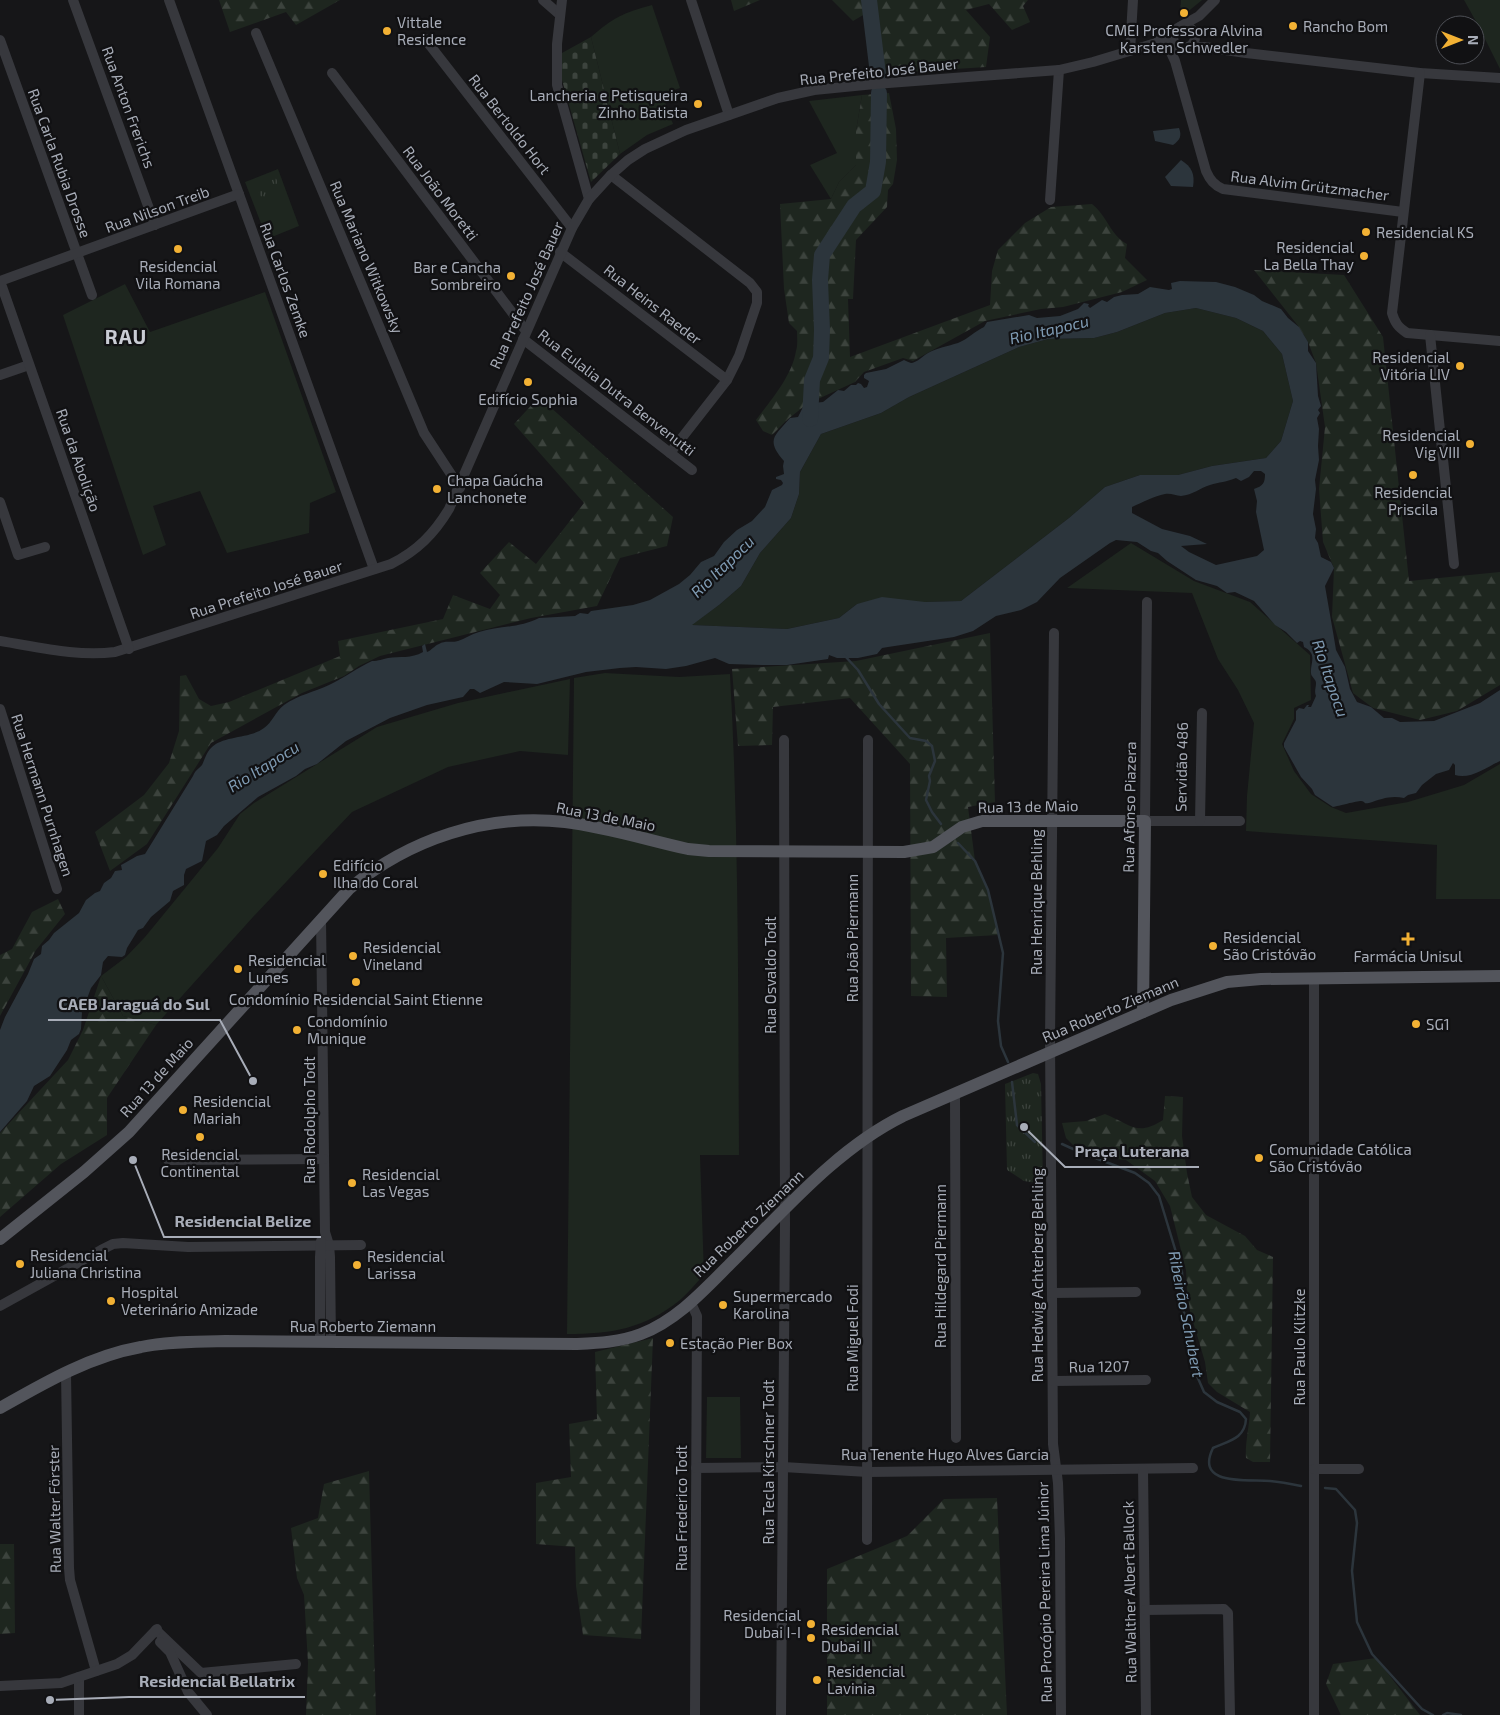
<svg xmlns="http://www.w3.org/2000/svg" width="1500" height="1715" font-family="'Exo 2',sans-serif">
<defs>
<pattern id="forest-firs" width="22" height="20" patternUnits="userSpaceOnUse" patternTransform="scale(1.25)"><rect width="22" height="20" fill="#1e261f"/><path d="M5 1l3.5 6h-7zM16 11l3.5 6h-7z" fill="#3c433d"/></pattern>
<pattern id="cemetery-stones" width="16" height="16" patternUnits="userSpaceOnUse" patternTransform="scale(1.25)"><rect width="16" height="16" fill="#1e261f"/><path d="M2 7V4a2 2 0 0 1 4 0v3zM10 15v-3a2 2 0 0 1 4 0v3z" fill="#3c433d"/></pattern>
<pattern id="park-tufts" width="24" height="20" patternUnits="userSpaceOnUse" patternTransform="scale(1.25)"><rect width="24" height="20" fill="#1e261f"/><path d="M3 7l-1-3M5 7V3M7 7l1-3M15 17l-1-3M17 17v-4M19 17l1-3" fill="none" stroke="#3c433d"/></pattern>
</defs>
<rect width="100%" height="100%" fill="#161618"/>
<g fill="#1e261f">
<path d="M1464,0H1500V69L1478,25Z"/>
<path d="M652,5L680,88L662,94L673,124L647,135L620,154L591,37C614,17 623,13 652,5Z"/>
<path d="M862,95L856,131V165L839,182L831,199L810,165L837,153L809,101Z"/>
<path d="M278,169L299,226L267,239L245,182Z"/>
<path d="M125,284L150,332L265,292L336,492L310,503L309,533L227,553L200,491L153,506L166,545L143,555L63,315Z"/>
<path d="M1196,308L1236,318L1263,331L1282,354L1293,401L1281,441L1266,458L1212,466L1178,475H1140L1105,487L1069,518L961,601L857,604L839,618L787,629L691,625L719,605L741,586L760,553L791,518L799,494L800,472L821,434L881,413L909,397L1019,347L1048,339L1094,338L1117,332L1165,313Z"/>
<path d="M1131,543L1194,581L1250,602L1310,655L1311,700L1294,708V719L1282,744L1294,771L1311,794L1331,807L1346,813L1408,802L1464,785L1500,764V899H1436L1437,845L1246,831L1247,796L1254,723L1238,690L1218,659L1192,593L1067,588Z"/>
<path d="M605,673L679,677L730,674C739,834 738,994 739,1155H700L704,1275C696,1283 688,1293 680,1300C644,1329 611,1334 567,1334L574,678Z"/>
<path d="M570,679L568,755L520,751L448,767L352,812L253,917L156,1025L123,1016L101,976L126,957L145,937L218,848L240,814L254,803L377,727L458,703Z"/>
<path d="M707,1397H740L741,1458H706Z"/>
</g>
<g fill="url(#forest-firs)">
<path d="M219,0H340L296,25L286,12L230,32Z"/>
<path d="M731,0H760L734,11Z"/>
<path d="M832,0H1028L1023,6L1030,22L1012,30L989,4L966,10L990,37L986,67L878,74L870,11L853,21Z"/>
<path d="M889,93L896,129L897,160L893,184L888,190L887,207L856,240L853,299H848L850,357L990,305L992,271L998,250L1025,223L1051,207L1092,204C1108,217 1110,235 1127,244L1125,258L1147,280L1122,292L1063,307L1041,309L985,321L913,361L903,358L864,372L855,382L807,404L788,419L772,435L763,431L756,420C771,400 792,376 796,351C798,345 797,337 797,331L789,323L784,289L780,204L831,199L839,182L856,165V131L862,95Z"/>
<path d="M1254,270L1344,275L1383,337L1409,581L1500,572V685L1457,711L1420,720L1373,708L1353,693L1332,617L1334,568L1323,542L1319,489L1325,427L1316,363L1308,342L1299,327Z"/>
<path d="M539,397L673,517L667,546L620,558L597,606L531,618L380,656L359,666L344,676L302,693L211,743L147,844L110,871L95,832L144,795L169,763L179,731L180,676L186,675L199,699L211,706L229,702L340,656L338,641L443,619L453,595L490,609L500,595L480,573L509,542L536,564L584,503L514,424Z"/>
<path d="M990,633L995,802L968,807L975,861L988,890L998,935L946,938L947,997L911,996L910,764L850,698L773,707L772,745L738,746L732,669L856,661Z"/>
<path d="M58,899L65,914L36,950L0,1016V955L12,949L32,912Z"/>
<path d="M101,976L123,1016L156,1025L107,1098V1135L61,1164L0,1217V1133L68,1060L83,1030Z"/>
<path d="M1165,1096L1183,1097L1182,1136L1187,1173L1192,1197L1206,1215L1245,1236L1257,1250L1273,1257L1270,1462H1253L1246,1458C1245,1443 1249,1428 1250,1412L1217,1392L1208,1383L1205,1362L1190,1311L1187,1289L1186,1270L1170,1206L1155,1181L1126,1160L1106,1158L1074,1146L1066,1138L1062,1123L1086,1121L1105,1114C1130,1124 1137,1137 1163,1120Z"/>
<path d="M653,1338L641,1639L583,1635L576,1586L575,1547L536,1544V1483L571,1477L569,1424L597,1419L595,1352Z"/>
<path d="M369,1471L376,1715H306L308,1663L304,1595L297,1578L291,1528L318,1518L324,1484Z"/>
<path d="M997,1498L1007,1715H827V1569L907,1536L944,1499Z"/>
<path d="M0,1544H14L15,1633L0,1634Z"/>
<path d="M1376,1658L1420,1715H1341L1326,1684L1333,1664Z"/>
</g>
<path fill="url(#cemetery-stones)" d="M591,37L620,154L591,182L562,80V53Z"/>
<g fill="url(#park-tufts)">
<path d="M1181,0H1202L1180,18Z"/>
<path d="M274,173L282,194L263,202L254,181Z"/>
<path d="M1033,1073L1038,1074L1041,1084L1043,1184L1024,1181L1007,1170L1005,1084Z"/>
</g>
<g fill="#2c353c" fill-rule="evenodd">
<path d="M1179,128C1182,136 1180,140 1173,145L1155,141L1153,131Z"/>
<path d="M1181,160C1192,167 1195,174 1193,187L1171,186L1165,177Z"/>
<path d="M1180,281L1216,282L1235,287L1254,295L1262,301L1281,309L1288,318L1299,327L1308,342V351L1316,363L1318,396L1321,406L1318,410L1320,413L1317,418L1319,429L1318,446L1319,460L1315,480L1316,489L1313,514L1316,529L1315,538L1318,543L1321,557L1331,562L1334,568L1325,586L1333,632L1336,650L1345,667L1350,689L1357,702L1371,707L1384,718H1392L1400,722L1434,721L1480,703L1500,690V761C1487,767 1470,780 1455,775V765L1453,763L1449,770L1436,774L1422,785L1416,793L1408,795L1404,798C1391,795 1381,799 1369,803C1362,804 1367,802 1361,801C1357,801 1338,806 1333,807L1315,795L1312,789L1301,777L1284,747V743L1296,720V711L1299,708L1304,709L1307,705H1309L1308,707H1311L1316,696C1314,691 1316,688 1316,683C1316,679 1311,677 1311,673C1310,663 1318,654 1304,647L1303,642L1300,641L1297,643L1286,632L1275,625L1254,601L1235,592L1227,593L1217,586L1196,580L1167,561L1158,553L1151,551L1137,542L1116,540L1110,543L1060,578L1037,602L1021,610L996,616L973,631L954,637L888,647L882,648L877,654L858,658H837L829,655L828,659L787,665H762L729,664L715,658L686,666L666,669L636,667L620,668L586,672L537,684L504,682L480,693L474,689H470L463,697L427,705L390,718L346,741L317,764L305,769L296,776L258,797L224,826L217,835L206,841L202,861L186,869L184,875V885L173,891L170,901L151,917L143,928L138,930L127,948L125,955L122,957L108,956L103,962L101,975L91,988L82,1012L81,1029L79,1034L71,1040L67,1050L50,1076L34,1086L27,1101L0,1132V1030L5,1017L28,974L34,959L41,954L42,946L49,940L54,933L79,913L86,900L95,893L100,891L104,883L111,878L115,871L122,870L121,865L123,864L137,856L145,854L193,776C196,769 198,770 202,765C205,759 206,753 211,748C223,735 250,739 264,728C272,723 275,712 284,705C298,695 314,692 329,685C344,678 357,668 372,661C379,661 382,659 388,658C400,656 411,659 423,652L422,646L425,644L427,652C432,650 434,646 439,644C445,640 451,643 458,641C465,639 471,634 479,632C498,626 520,628 539,618L575,616L580,613L588,614L591,611L633,605L650,600L679,584L690,575L701,562L714,556L724,542L737,530L752,521L765,507L772,490L782,485L783,483L781,480L776,479V477L784,474L783,466L784,461C765,439 775,436 790,418L798,417L803,407L813,403L823,402L838,390L844,391L851,385H856L858,383L861,384L864,388L867,387L869,381L864,378V375L866,373L886,369L904,360C906,361 908,362 911,363C916,363 923,356 928,353C937,348 948,346 958,343C968,339 975,331 984,327L987,322L1029,315L1037,318L1060,316L1078,309L1084,303L1089,304L1088,306L1090,308L1102,300L1107,302L1114,297L1122,295L1138,294L1150,287L1169,290L1172,289L1171,283ZM1196,308L1236,318L1263,331L1282,354L1293,401L1281,441L1266,458L1212,466L1178,475H1140L1105,487L1069,518L961,601L925,602L882,597L857,604L839,618L787,629L692,625L719,605L741,586L760,553L791,518L799,494L800,472L821,434L881,413L909,397L1019,347L1048,339L1094,338L1117,332L1165,313ZM1254,471H1261L1265,474C1265,483 1263,486 1254,489L1257,501L1256,512L1264,550L1257,556L1216,565L1189,552L1181,546L1207,544L1190,536L1162,529L1132,513V507C1143,502 1154,496 1165,494C1171,493 1176,496 1181,496C1193,495 1200,488 1210,485C1219,482 1227,482 1236,478L1241,481L1249,477Z"/>
</g>
<g fill="none" stroke-linecap="round" stroke-linejoin="round">
<g stroke="#2c353c" stroke-width="2.5">
<path d="M844,655L858,670L879,704L910,738L926,741L932,746L935,761L929,776L930,781L926,800L932,812L941,824"/>
<path d="M958,843L975,861L988,890L1003,953L998,1021L1001,1046L1008,1062"/>
<path d="M1012,1082L1017,1125L1035,1142"/>
<path d="M1062,1144L1082,1153L1135,1173L1149,1183L1159,1196L1182,1272L1183,1309L1193,1341L1197,1376L1204,1392L1217,1402L1240,1412L1246,1419C1245,1439 1228,1441 1213,1448C1194,1487 1249,1479 1270,1481C1280,1482 1291,1484 1301,1486"/>
<path d="M1325,1488L1336,1489L1355,1510L1357,1523L1352,1571L1357,1622L1372,1654L1422,1709L1433,1715"/>
<path d="M1443,1715L1447,1713L1461,1715"/>
</g>
<g stroke="#2c353c" stroke-width="16">
<path d="M869,0L878,74"/>
<path d="M810,419L812,380L821,358L822,330L820,280L822,255L854,206L873,191L878,162L879,93"/>
</g>
<g stroke="#37383d" stroke-width="10">
<path d="M73,0L155,225"/>
<path d="M169,0L374,569"/>
<path d="M543,0L559,14"/>
<path d="M562,0L557,44V85L589,199"/>
<path d="M691,0L729,115"/>
<circle cx="1184" cy="37" r="11"/>
<path d="M1181,26L1199,16L1215,0"/>
<path d="M256,33L424,433L460,488"/>
<path d="M425,39L572,228"/>
<path d="M0,40L92,295"/>
<path d="M1167,44L1175,61L1206,171C1210,180 1214,185 1223,189L1403,212"/>
<path d="M1189,47H1205L1246,53L1420,73L1500,78"/>
<path d="M1130,51L1133,0"/>
<path d="M332,73L526,331"/>
<path d="M1420,73L1392,313C1395,323 1398,327 1407,333L1500,341"/>
<path d="M611,175L750,283L757,292V303L739,356L727,380L670,453"/>
<path d="M1050,200L1059,70"/>
<path d="M560,252L727,380"/>
<path d="M1430,335L1454,564"/>
<path d="M523,339L692,470"/>
<path d="M0,375L29,365"/>
<path d="M0,502L18,555L45,547"/>
<path d="M1147,602L1145,821H1240"/>
<path d="M1054,633L1050,1041L1052,1293L1053,1444L1058,1483L1060,1539L1061,1715"/>
<path d="M0,641C38,647 77,657 115,652L391,564C417,551 434,534 449,509L572,228L589,199L611,175L628,160L645,149L686,130L778,98L814,90L875,84L1059,70L1093,62L1156,43L1175,30"/>
<path d="M129,649L0,281L239,194"/>
<path d="M0,709L57,889"/>
<path d="M1200,821L1202,713"/>
<path d="M321,919L325,1232L329,1245L330,1257L331,1342"/>
<path d="M1314,979V1715"/>
<path d="M955,1094L956,1438"/>
<path d="M168,1160L324,1159"/>
<path d="M1052,1293L1136,1292"/>
<path d="M691,1303L697,1316L695,1715"/>
<path d="M0,1306L101,1250L113,1244L123,1243L188,1247L361,1245"/>
<path d="M320,1342V1257L321,1241"/>
<path d="M66,1373L69,1568L70,1580L96,1671"/>
<path d="M1053,1381L1146,1380"/>
<path d="M696,1468L783,1467L868,1472L1193,1468"/>
<path d="M1143,1469L1146,1715"/>
<path d="M1314,1469H1359"/>
<path d="M867,1540L868,740"/>
<path d="M1145,1610L1224,1609L1228,1613L1230,1715"/>
<path d="M156,1630L201,1673L296,1664"/>
<path d="M160,1642L170,1652L188,1692L207,1715"/>
<path d="M79,1677V1715"/>
<path d="M0,1686L61,1683L117,1664L132,1655L157,1629"/>
<path d="M781,1715L785,1224L784,740"/>
</g>
<g stroke="#53555c" stroke-width="12">
<path d="M0,1239L84,1172L129,1132L349,889C409,839 487,813 565,822C607,827 647,840 688,849L709,851L904,852L933,847L962,827L982,821H1145L1143,1012"/>
<path d="M0,1408C44,1383 90,1356 141,1347C169,1341 197,1342 225,1341L577,1344C599,1343 620,1342 641,1334C677,1320 703,1291 730,1264C783,1212 836,1149 903,1116L1171,1000L1227,982L1261,979L1500,976"/>
</g>
</g>
<g fill="#f2b134" stroke="#111113" stroke-width="2">
<circle cx="1184" cy="13" r="5"/>
<circle cx="1293" cy="26" r="5"/>
<circle cx="387" cy="31" r="5"/>
<circle cx="698" cy="104" r="5"/>
<circle cx="1366" cy="232" r="5"/>
<circle cx="178" cy="249" r="5"/>
<circle cx="1364" cy="256" r="5"/>
<circle cx="511" cy="276" r="5"/>
<circle cx="1460" cy="366" r="5"/>
<circle cx="528" cy="382" r="5"/>
<circle cx="1470" cy="444" r="5"/>
<circle cx="1413" cy="475" r="5"/>
<circle cx="437" cy="489" r="5"/>
<circle cx="323" cy="874" r="5"/>
<path d="M1405.5 931.5h5v5h5v5h-5v5h-5v-5h-5v-5h5z"/>
<circle cx="1213" cy="946" r="5"/>
<circle cx="353" cy="956" r="5"/>
<circle cx="238" cy="969" r="5"/>
<circle cx="356" cy="982" r="5"/>
<circle cx="1416" cy="1024" r="5"/>
<circle cx="297" cy="1030" r="5"/>
<circle cx="183" cy="1110" r="5"/>
<circle cx="200" cy="1137" r="5"/>
<circle cx="1259" cy="1158" r="5"/>
<circle cx="352" cy="1183" r="5"/>
<circle cx="20" cy="1264" r="5"/>
<circle cx="357" cy="1265" r="5"/>
<circle cx="111" cy="1301" r="5"/>
<circle cx="723" cy="1305" r="5"/>
<circle cx="670" cy="1343" r="5"/>
<circle cx="811" cy="1624" r="5"/>
<circle cx="811" cy="1638" r="5"/>
<circle cx="817" cy="1680" r="5"/>
</g>
<g text-anchor="middle" dominant-baseline="central" stroke-width="4.5" stroke-linejoin="round" paint-order="stroke">
<g font-size="15" fill="#a8adb8" stroke="#111113" text-anchor="start">
<text x="397" y="22">Vittale<tspan x="397" dy="17">Residence</tspan></text>
<text x="1303" y="26">Rancho Bom</text>
<text x="1184" y="30" text-anchor="middle">CMEI Professora Alvina<tspan x="1184" dy="17">Karsten Schwedler</tspan></text>
<text x="688" y="95" text-anchor="end">Lancheria e Petisqueira<tspan x="688" dy="17">Zinho Batista</tspan></text>
<text x="1376" y="232">Residencial KS</text>
<text x="1354" y="247" text-anchor="end">Residencial<tspan x="1354" dy="17">La Bella Thay</tspan></text>
<text x="178" y="266" text-anchor="middle">Residencial<tspan x="178" dy="17">Vila Romana</tspan></text>
<text x="501" y="267" text-anchor="end">Bar e Cancha<tspan x="501" dy="17">Sombreiro</tspan></text>
<text x="1450" y="357" text-anchor="end">Residencial<tspan x="1450" dy="17">Vitória LIV</tspan></text>
<text x="528" y="399" text-anchor="middle">Edifício Sophia</text>
<text x="1460" y="435" text-anchor="end">Residencial<tspan x="1460" dy="17">Vig VIII</tspan></text>
<text x="447" y="480">Chapa Gaúcha<tspan x="447" dy="17">Lanchonete</tspan></text>
<text x="1413" y="492" text-anchor="middle">Residencial<tspan x="1413" dy="17">Priscila</tspan></text>
<text x="333" y="865">Edifício<tspan x="333" dy="17">Ilha do Coral</tspan></text>
<text x="1223" y="937">Residencial<tspan x="1223" dy="17">São Cristóvão</tspan></text>
<text x="363" y="947">Residencial<tspan x="363" dy="17">Vineland</tspan></text>
<text x="1408" y="956" text-anchor="middle">Farmácia Unisul</text>
<text x="248" y="960">Residencial<tspan x="248" dy="17">Lunes</tspan></text>
<text x="356" y="999" text-anchor="middle">Condomínio Residencial Saint Etienne</text>
<text x="307" y="1021">Condomínio<tspan x="307" dy="17">Munique</tspan></text>
<text x="1426" y="1024">SG1</text>
<text x="193" y="1101">Residencial<tspan x="193" dy="17">Mariah</tspan></text>
<text x="1269" y="1149">Comunidade Católica<tspan x="1269" dy="17">São Cristóvão</tspan></text>
<text x="200" y="1154" text-anchor="middle">Residencial<tspan x="200" dy="17">Continental</tspan></text>
<text x="362" y="1174">Residencial<tspan x="362" dy="17">Las Vegas</tspan></text>
<text x="30" y="1255">Residencial<tspan x="30" dy="17">Juliana Christina</tspan></text>
<text x="367" y="1256">Residencial<tspan x="367" dy="17">Larissa</tspan></text>
<text x="121" y="1292">Hospital<tspan x="121" dy="17">Veterinário Amizade</tspan></text>
<text x="733" y="1296">Supermercado<tspan x="733" dy="17">Karolina</tspan></text>
<text x="680" y="1343">Estação Pier Box</text>
<text x="801" y="1615" text-anchor="end">Residencial<tspan x="801" dy="17">Dubai I-I</tspan></text>
<text x="821" y="1629">Residencial<tspan x="821" dy="17">Dubai II</tspan></text>
<text x="827" y="1671">Residencial<tspan x="827" dy="17">Lavinia</tspan></text>
</g>
<g font-size="15" fill="#a8adb8" stroke="#111113">
<text transform="translate(879 71) rotate(-6)">Rua Prefeito José Bauer</text>
<text transform="translate(129 107) rotate(70)">Rua Anton Frerichs</text>
<text transform="translate(510 124) rotate(52)">Rua Bertoldo Hort</text>
<text transform="translate(60 163) rotate(70)">Rua Carla Rubia Drosse</text>
<text transform="translate(1310 185) rotate(7)">Rua Alvim Grützmacher</text>
<text transform="translate(441 193) rotate(53)">Rua João Moretti</text>
<text transform="translate(157 209) rotate(-20)">Rua Nilson Treib</text>
<text transform="translate(367 257) rotate(67)">Rua Mariano Witkowsky</text>
<text transform="translate(286 280) rotate(70)">Rua Carlos Zemke</text>
<text transform="translate(526 295) rotate(-66)">Rua Prefeito José Bauer</text>
<text transform="translate(653 304) rotate(38)">Rua Heins Raeder</text>
<text transform="translate(617 392) rotate(38)">Rua Eulalia Dutra Benvenutti</text>
<text transform="translate(79 460) rotate(71)">Rua da Abolição</text>
<text transform="translate(266 589) rotate(-18)">Rua Prefeito José Bauer</text>
<text transform="translate(1181 767) rotate(-89)">Servidão 486</text>
<text transform="translate(43 795) rotate(72)">Rua Hermann Purnhagen</text>
<text transform="translate(1028 806) rotate(-1)">Rua 13 de Maio</text>
<text transform="translate(1129 807) rotate(-89)">Rua Afonso Piazera</text>
<text transform="translate(606 816) rotate(11)">Rua 13 de Maio</text>
<text transform="translate(1036 902) rotate(-90)">Rua Henrique Behling</text>
<text transform="translate(852 938) rotate(-90)">Rua João Piermann</text>
<text transform="translate(770 975) rotate(-90)">Rua Osvaldo Todt</text>
<text transform="translate(1110 1009) rotate(-23)">Rua Roberto Ziemann</text>
<text transform="translate(156 1077) rotate(-48)">Rua 13 de Maio</text>
<text transform="translate(309 1120) rotate(-90)">Rua Rodolpho Todt</text>
<text transform="translate(748 1223) rotate(-44)">Rua Roberto Ziemann</text>
<text transform="translate(940 1266) rotate(-90)">Rua Hildegard Piermann</text>
<text transform="translate(1037 1275) rotate(-90)">Rua Hedwig Achterberg Behling</text>
<text x="363" y="1326">Rua Roberto Ziemann</text>
<text transform="translate(852 1338) rotate(-90)">Rua Miguel Fodi</text>
<text transform="translate(1299 1347) rotate(-90)">Rua Paulo Klitzke</text>
<text transform="translate(1099 1366) rotate(-1)">Rua 1207</text>
<text x="945" y="1454">Rua Tenente Hugo Alves Garcia</text>
<text transform="translate(768 1462) rotate(-90)">Rua Tecla Kirschner Todt</text>
<text transform="translate(681 1508) rotate(-90)">Rua Frederico Todt</text>
<text transform="translate(54 1509) rotate(-91)">Rua Walter Förster</text>
<text transform="translate(1044 1592) rotate(-91)">Rua Procópio Pereira Lima Júnior</text>
<text transform="translate(1129 1592) rotate(-91)">Rua Walther Albert Ballock</text>
</g>
<g font-size="16" font-style="italic" fill="#7f9bb3" stroke="#111113">
<text transform="translate(1049 329) rotate(-13)">Rio Itapocu</text>
<text transform="translate(722 566) rotate(-44)">Rio Itapocu</text>
<text transform="translate(1331 678) rotate(71)">Rio Itapocu</text>
<text transform="translate(263 766) rotate(-32)">Rio Itapocu</text>
<text transform="translate(1187 1314) rotate(79)">Ribeirão Schubert</text>
</g>
<g font-size="20" font-weight="bold" letter-spacing="1" fill="#c9ccd4" stroke="#111113">
<text x="126" y="336">RAU</text>
</g>
</g>
<path fill="none" stroke="#a8adb8" stroke-width="2" d="M253 1081L220 1020H48M1024 1127L1065 1167H1199M133 1160L164 1237H321M50 1700L129 1697H305"/>
<g fill="#a8adb8" stroke="#111113" stroke-width="2">
<circle cx="253" cy="1081" r="5"/>
<circle cx="1024" cy="1127" r="5"/>
<circle cx="133" cy="1160" r="5"/>
<circle cx="50" cy="1700" r="5"/>
</g>
<g font-size="16" text-anchor="middle" font-weight="bold" fill="#a8adb8" stroke="#111113" stroke-width="4.5" stroke-linejoin="round" paint-order="stroke">
<text x="134" y="1010">CAEB Jaraguá do Sul</text>
<text x="1132" y="1157">Praça Luterana</text>
<text x="243" y="1227">Residencial Belize</text>
<text x="217" y="1687">Residencial Bellatrix</text>
</g>
<g transform="translate(1460 40) rotate(90)"><circle r="24" fill="#111113" stroke="#4d4f55"/>
<path d="M0-4L9 19L0 12L-9 19Z" fill="#f2b134"/>
<text y="-8" font-size="14" font-weight="bold" text-anchor="middle" fill="#a8adb8">N</text>
</g>
</svg>
